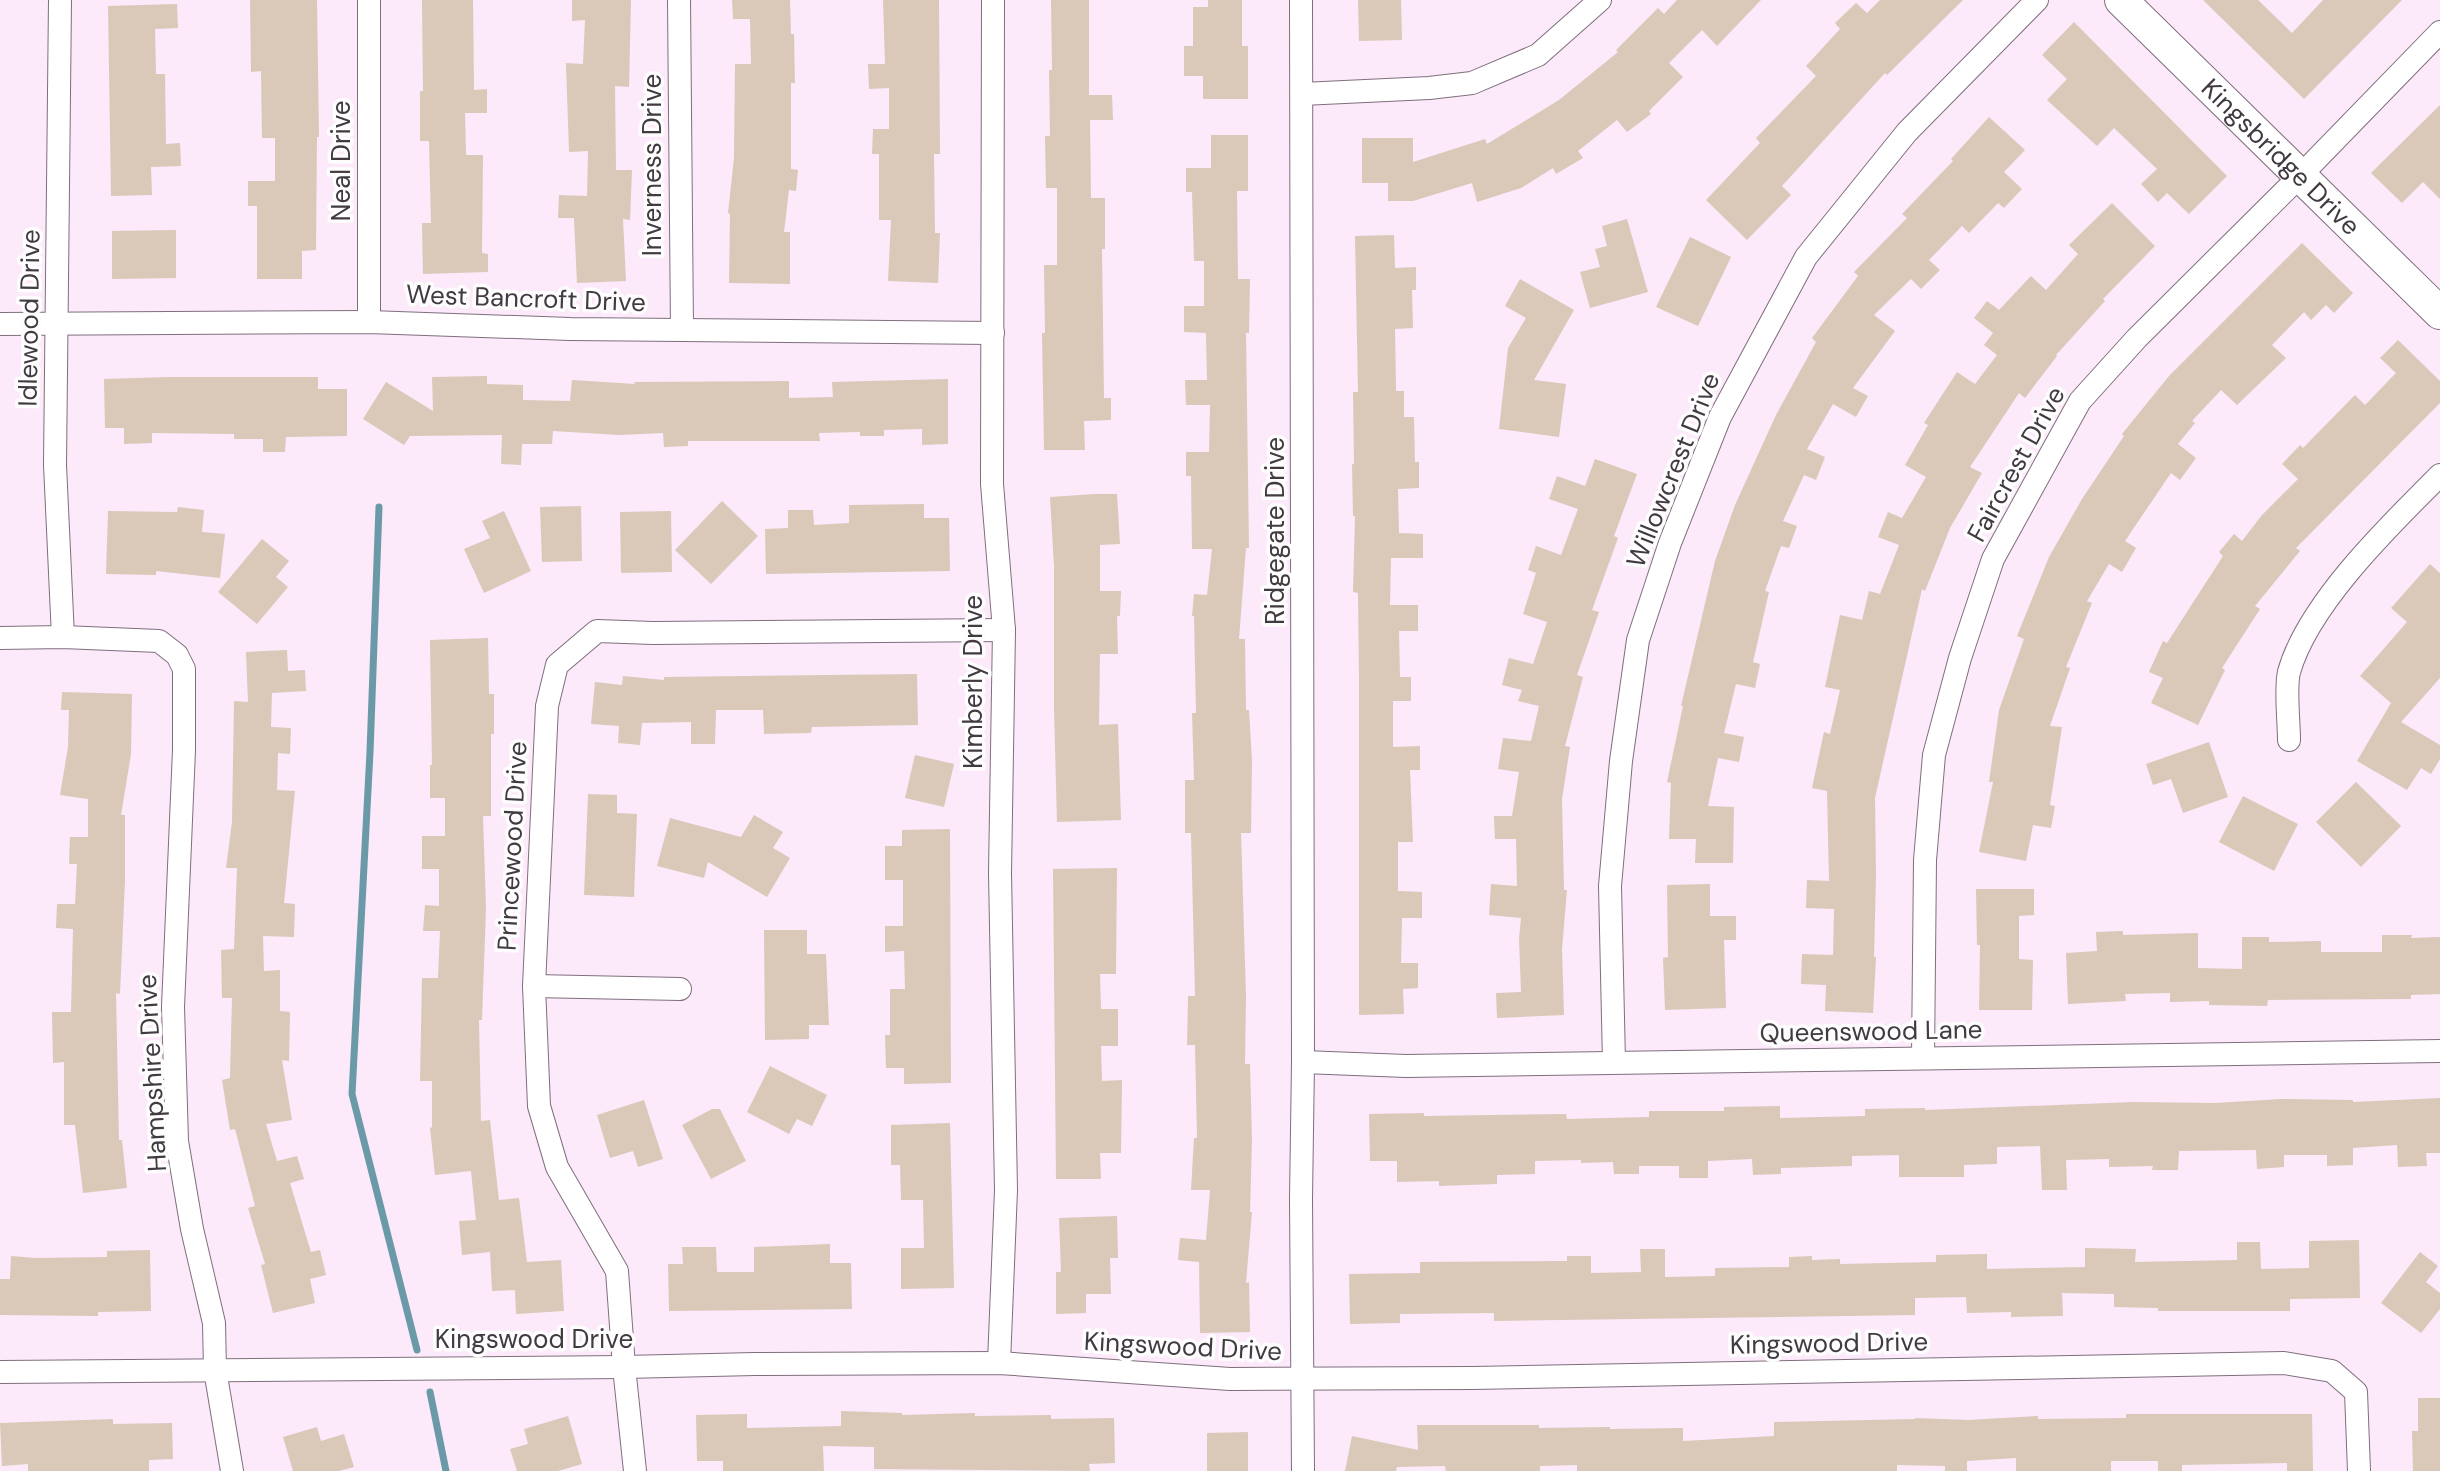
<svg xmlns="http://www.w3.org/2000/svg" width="2440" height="1471" font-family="'DM Sans',sans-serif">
<rect width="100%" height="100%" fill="#fce9fa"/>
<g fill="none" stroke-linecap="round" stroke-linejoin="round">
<g stroke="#6a9aa7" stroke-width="7">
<path d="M379,507L370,752L352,1094L417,1350"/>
<path d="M430,1392L446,1471"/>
</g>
</g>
<g fill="#dac8b9">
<path d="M250,0H317L319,137H317L316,250L302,251V279H257V206H248V181H275V138H262L261,71L251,72Z"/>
<path d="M422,0H473L474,90L487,89V113H465L466,155H483L482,253L488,254V272L423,274L422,223H431L429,141H420V91H423Z"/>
<path d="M572,0H631L629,87L615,86L616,170H632L630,220L623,219L626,281L577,283L574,218H558L559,195L587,196L588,151L569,152L566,63L583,64L585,20L572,21Z"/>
<path d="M732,0H790L791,34H794L795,83H791V169L798,170L796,191L789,190L784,232H790V284L729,283L730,214L728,213L734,158L735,64H751L750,19H733Z"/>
<path d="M883,0H939L940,154H934L935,233H940L938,283L888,281L891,220H879V154H872L873,129H889V88L869,89L868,64H885Z"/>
<path d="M1051,0H1089V95H1112L1113,120H1090L1091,198H1105V249H1102L1104,398H1111V420L1084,421L1085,450H1044L1042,333H1045L1044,265H1057V188H1046L1045,136H1050L1049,70H1052Z"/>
<path d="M1208,0H1242V46H1248V99H1203V76H1184V46H1193V7H1208Z"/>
<path d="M1358,0H1401L1402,40L1359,41Z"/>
<path d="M1677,0H1761L1717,46L1702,30L1669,63L1683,77L1649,111L1651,114L1627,132L1617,120L1578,151L1583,158L1556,174L1553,168L1521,188L1477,202L1472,183L1413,201H1388V183H1362V138H1413V162L1485,139L1487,144L1559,100L1618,52L1616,50L1658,8L1664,14Z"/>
<path d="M1880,0H1963L1887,75L1885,73L1782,186L1791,195L1747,240L1706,200L1760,143L1756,138L1816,76L1806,66L1840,29L1835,23L1856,3L1867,13Z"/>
<path d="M2203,0H2258L2292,33L2323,0H2402L2304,99Z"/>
<path d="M177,4L178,28L155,29L156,74H165L166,144L180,143L181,166L151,167L152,195L111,196L108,6Z"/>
<path d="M2074,22L2227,176L2189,214L2167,193L2158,202L2141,184L2157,169L2114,128L2097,146L2047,100L2067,79L2042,55Z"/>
<path d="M2440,105V199L2423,182L2402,203L2371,173Z"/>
<path d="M1989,117L2025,150L2004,172L2022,189L2004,208L1998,203L1969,233L1962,226L1929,260L1940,270L1921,289L1911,279L1874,315L1895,331L1853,388L1868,396L1856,417L1833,404L1807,449L1825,457L1816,480L1804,475L1783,521L1797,526L1789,548L1781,546L1765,591L1769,592L1753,662L1760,664L1755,688L1736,684L1724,733L1744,737L1739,762L1718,758L1708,806L1734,807L1733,863H1695L1696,839H1669L1671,783L1667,782L1683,706H1681L1715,561L1735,505L1776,415L1816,342L1812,338L1858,276L1854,272L1907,218L1902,214L1953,161L1951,159Z"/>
<path d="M1211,135H1248V191H1237L1238,279H1250L1249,333H1246L1249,548H1246L1239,639H1245L1246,710H1249L1252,761L1251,833H1241L1246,996L1245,1064H1250L1252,1140L1250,1212H1252L1246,1283L1249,1282L1250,1332L1200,1333L1199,1262L1178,1260L1180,1238L1206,1240L1210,1190H1191L1194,1138H1197L1195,1045H1187L1188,996H1195L1191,833H1185V780H1194L1192,713H1196L1194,616H1192L1194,594L1207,595L1212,549H1192L1191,476H1186V452H1209L1210,405H1186L1185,380H1207L1206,333L1184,332V306H1204V261H1194L1192,192H1186V168H1211Z"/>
<path d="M2112,203L2155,246L2103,299L2105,301L2056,355L2057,356L2025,398L2019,393L1970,467L1982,473L1950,528L1925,591L1922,589L1875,798L1876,876L1874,957H1876L1873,1013L1825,1011L1826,985L1801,984L1802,954L1833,955L1834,909L1806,908L1807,880L1829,881L1827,791L1812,788L1824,732L1830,734L1840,690L1825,687L1840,615L1862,620L1869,591L1880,594L1899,545L1878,537L1888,512L1902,518L1926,477L1905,465L1928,425L1924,423L1957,372L1975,384L1997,355L1984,345L1993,333L1974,318L1987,301L1999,310L2031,276L2046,290L2078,254L2069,245Z"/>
<path d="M1627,219L1648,292L1590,308L1580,272L1600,267L1595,249L1607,246L1602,226Z"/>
<path d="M176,230V278L112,279V231Z"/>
<path d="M1394,235L1395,268L1416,267V290H1412L1413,328L1395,329L1396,391H1404V417H1414L1415,462H1419V488L1398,489L1399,533L1423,534V558H1391L1390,605H1418V631H1399L1400,677H1411V701H1393V747L1420,746V770H1410L1413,842H1398V891L1422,892V918H1402L1401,963H1418V988L1403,989L1404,1014L1359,1015V678L1358,593L1353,592L1355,516H1353L1352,464H1354L1353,392H1358L1355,236Z"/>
<path d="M1690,237L1731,257L1698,326L1656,307Z"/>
<path d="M2302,243L2353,293L2334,313L2326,305L2311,320L2304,312L2272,345L2286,358L2237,405L2221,390L2192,421L2195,423L2178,444L2196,458L2180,480L2171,473L2125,541L2136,548L2122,572L2109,564L2087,601L2092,603L2066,667L2070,668L2050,726L2062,727L2050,805L2055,806L2051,828L2033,825L2026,861L1979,852L1993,782H1989L1999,710L2024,639L2017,636L2049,557L2082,499L2124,436L2122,434L2169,376Z"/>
<path d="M1520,279L1574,310L1534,380L1566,384L1559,437L1499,429L1508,348L1526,318L1505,306Z"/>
<path d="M2398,340L2440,381V403L2296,548L2300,551L2255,606L2260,609L2222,668L2225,670L2198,725L2151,703L2163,678L2149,672L2163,641L2167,643L2223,556L2219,552L2234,534L2242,541L2262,515L2298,479L2282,464L2300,445L2303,448L2355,395L2365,405L2396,373L2380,358Z"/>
<path d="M487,376V384L523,385V400L570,401L572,380L635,384L634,382L789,381V398L833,397L832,382L948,379V444L922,445V429L884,430V436H860V432L819,433L820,441H688V446L664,447L663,433L619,435L553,431L552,444H522L521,465L501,464L502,435L410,436L404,445L363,419L386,382L433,411L432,377Z"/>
<path d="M169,377H318V389H347V436L286,437L285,452H263V439H234V434L152,433V443L124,444V428H105L104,379Z"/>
<path d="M1595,459L1637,474L1614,536L1618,538L1592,610L1599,612L1577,675L1583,677L1565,746L1570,747L1562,799L1564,890H1567L1562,949L1564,1015L1497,1018L1496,993L1521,992L1519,939L1521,918L1489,915L1491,884L1517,886L1516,839H1495L1494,816H1512L1519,772L1498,769L1503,738L1531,741L1539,706L1518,701L1522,690L1502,685L1509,658L1533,664L1547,622L1523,614L1536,573L1528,570L1536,546L1561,555L1578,509L1549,499L1557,476L1585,486Z"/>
<path d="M1095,494H1117L1120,544L1100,545V591H1121L1120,616H1117L1118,654H1100L1099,725L1118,724L1121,820L1057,822L1054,708V566L1050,497Z"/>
<path d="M722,501L758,536L711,584L675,550Z"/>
<path d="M924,504V518H949L950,571L766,574L765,529L788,528V510H813L814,525L849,523V505Z"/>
<path d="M581,506L582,561L542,562L540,507Z"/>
<path d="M178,507L204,510L202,532L225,534L220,578L156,571V575L106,574L108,511L177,512Z"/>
<path d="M504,511L531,571L484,593L464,549L490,538L482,521Z"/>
<path d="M671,511L672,572L621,573L620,512Z"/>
<path d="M262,539L289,561L276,577L288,587L257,624L218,592Z"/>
<path d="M2430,564L2440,573V678L2401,722L2440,745V759L2431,774L2421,768L2407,790L2357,761L2391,703L2360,676L2407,622L2391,608Z"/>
<path d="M488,638L489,694H494V734H491V816H483L486,908L482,1020H479L481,1121L490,1120L499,1200L519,1198L527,1262L561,1260L564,1311L516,1314L515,1290L492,1291L490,1252L462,1255L459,1221L476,1220L471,1171L435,1175L430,1128L432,1127V1081H420L422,978H438L440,931H423L425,905L439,906V869H422V836H445V798H430V765H432L430,640Z"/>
<path d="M287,650L288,671L305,670L306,691L272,693L271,727L291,728L290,754L278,753L277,790L295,791L284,903L295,904L294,937L263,936L264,971L280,970V1011L290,1012L289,1061L282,1060L292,1120L266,1124L277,1161L297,1156L304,1179L290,1183L311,1252L320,1250L326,1275L310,1279L315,1303L273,1313L261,1265L265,1264L248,1208L255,1206L235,1129L230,1130L222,1080L230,1078L232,998H222L221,950L234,949L237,868H226L232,822L234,701L248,702L246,652Z"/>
<path d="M917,674L918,725L812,727L811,733L764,734L763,710H716L715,744H691V722L642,723L640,745L618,743L619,726L591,724L595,682L622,685L623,676L664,680V677Z"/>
<path d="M62,692L132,694L131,754L121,815H125V881L120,994L116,993L119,1140H122L127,1188L83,1193L75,1125H64V1062L53,1063L52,1012H71L73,929L56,928L57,904H75L77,864H69L70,837H88V799L60,795L68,747L69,710H61Z"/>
<path d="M2209,742L2228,797L2183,813L2171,779L2153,785L2146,764Z"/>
<path d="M915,755L954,764L944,807L905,798Z"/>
<path d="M2356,782L2401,826L2361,867L2316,822Z"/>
<path d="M588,794L617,795V813L637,814L634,897L584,895Z"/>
<path d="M2243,796L2298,824L2274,871L2219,842Z"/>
<path d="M754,815L783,832L773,848L790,858L767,897L708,862L704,878L657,866L670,818L741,837Z"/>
<path d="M950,829L951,1083L904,1084V1068H886L885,1035H890V989H905L904,951L885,952V926H903V880H885V846H902V830Z"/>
<path d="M1117,868L1116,974H1100L1101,1009H1118V1046H1101L1102,1081L1122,1080L1121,1153H1100L1101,1179H1056L1053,869Z"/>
<path d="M1710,884V916H1736V940H1724L1726,1008L1665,1010L1663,958L1668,957L1667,885Z"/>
<path d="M1976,889H2034V915L2019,916V959L2033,960L2032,1010H1979L1980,945H1977Z"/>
<path d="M764,930H807V954H826L829,1025H809V1039L765,1040Z"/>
<path d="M2123,931V935L2198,933V968L2242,969V937H2269V942L2321,941V952H2382V935H2412L2411,938L2440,937V994L2411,995V999L2268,1000L2267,1006L2209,1005V1001L2170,1002V993L2125,994L2126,1001L2068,1004L2066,953L2097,951L2096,932Z"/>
<path d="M770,1066L827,1095L812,1126L797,1119L789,1134L747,1112Z"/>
<path d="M2440,1098V1153H2426L2427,1166L2398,1167L2397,1145L2353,1148V1165L2327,1166V1155H2284V1167L2257,1169L2256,1150L2179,1151L2178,1170H2152L2153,1166L2109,1167V1159L2066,1160L2067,1190H2042L2040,1146L1997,1147V1164L1964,1165V1177H1899V1155L1852,1156V1166L1781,1168V1174L1753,1175L1752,1159L1708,1161V1178H1679V1166H1639V1174H1614L1613,1162L1581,1163V1160L1535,1161V1174L1497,1175V1184L1439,1186V1181L1397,1182V1161H1370L1369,1114L1424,1113V1116L1566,1114L1567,1119L1649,1117V1111H1724V1107L1780,1106V1118L1865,1116V1109L1925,1108V1110L2133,1102L2215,1103L2281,1099L2353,1100V1102Z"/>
<path d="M644,1100L663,1159L638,1167L633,1151L610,1158L597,1115Z"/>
<path d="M712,1109H720L746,1161L711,1179L682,1125Z"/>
<path d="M950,1123L954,1288L901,1289V1248H924L923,1200H901L900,1165H891V1125Z"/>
<path d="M1117,1216L1118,1258H1110L1111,1294H1086V1313L1056,1314V1272H1061L1059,1218Z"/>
<path d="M2359,1240L2360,1298L2290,1299V1311H2158V1308L2114,1307V1294L2062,1293L2063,1316L2011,1317V1312L1967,1313L1966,1297L1915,1298V1315L1494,1321V1313L1400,1314V1323L1350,1324L1349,1274L1420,1273V1262L1567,1261V1256H1591V1273L1641,1272L1640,1249H1665V1277L1715,1276V1268L1789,1267V1257L1812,1256V1260L1840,1259V1264L1936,1262V1255L1987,1254V1269L2085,1267V1248L2136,1249L2135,1262L2237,1260V1242H2260L2261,1269L2309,1268V1241Z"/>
<path d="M830,1244V1263H851L852,1309L669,1311L668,1264H683L682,1247H716L717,1272H754V1247Z"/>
<path d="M150,1250L151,1311L98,1312V1316L0,1315V1279H10L11,1256L36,1258L107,1257V1251Z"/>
<path d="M2420,1252L2438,1266L2426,1282L2440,1293V1309L2421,1333L2381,1303Z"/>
<path d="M2418,1398H2440V1471H2413L2412,1431H2418Z"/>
<path d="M841,1411L902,1413V1415L975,1413V1416L1051,1415V1419L1114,1418L1115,1463L1089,1464L1090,1471L874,1469V1447L823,1446L824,1471H723V1461H697L696,1415L747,1414V1428L841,1426Z"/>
<path d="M2126,1414H2312L2313,1471H2287V1463L2182,1465V1471H2158V1461H2111V1471H2016V1458L1967,1461V1471H1945V1466L1897,1465V1471H1577V1465L1540,1466V1471H1446L1445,1466L1397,1467L1396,1471H1345L1352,1436L1418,1450L1417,1425H1539V1428L1610,1427V1429L1683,1428V1441L1774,1436V1422L1915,1419V1418L1968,1420L2038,1416V1419L2126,1418Z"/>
<path d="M568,1416L582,1464L558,1471H517L510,1449L528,1444L524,1429Z"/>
<path d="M113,1419V1424L172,1423L173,1459L149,1460V1471H28V1464L2,1466L0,1423Z"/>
<path d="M317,1427L321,1441L344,1434L354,1467L339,1471H293L283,1437Z"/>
<path d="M1248,1432V1471H1207V1433Z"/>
</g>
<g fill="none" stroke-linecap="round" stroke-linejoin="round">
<defs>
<g id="street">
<path d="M60,0L55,465L63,637"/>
<path d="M679,0L682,330"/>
<path d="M993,0L992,484L1004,630L1000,873L1006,1190L999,1363"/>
<path d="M1301,0L1303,1062L1301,1199L1303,1471"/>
<path d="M1302,94L1429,88L1472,83L1538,55L1600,0"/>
<path d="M369,322V0"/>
<path d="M0,324L369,322L570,329L993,333"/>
<path d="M0,638L63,637L159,641L177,655L184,669V750L173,1007L177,1141L192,1229L214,1323L215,1370L232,1471"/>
<path d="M2289,740C2289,722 2285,688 2289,672C2308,604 2390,525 2440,475"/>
<path d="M534,986L680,989"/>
<path d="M1923,1058L1925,860L1934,755L1960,658L1993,559L2080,401L2137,338L2301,175L2440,32"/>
<path d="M1303,1062L1406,1066L2440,1051"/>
<path d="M1614,1062L1610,886L1621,761L1638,640L1670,543L1720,417L1806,257L1907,132L2037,0"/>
<path d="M0,1372L624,1367L755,1364L999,1363L1230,1379L1473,1378L2284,1363L2332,1371L2356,1392L2359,1471"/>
<path d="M635,1471L624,1367L617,1271L557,1167L539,1106L534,986L547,706L557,665L597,631L653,633L1004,630"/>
</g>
<g id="secondary">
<path id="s1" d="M2121,0L2440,313"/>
</g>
</defs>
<use href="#street" stroke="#7f6f7d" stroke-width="24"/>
<use href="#secondary" stroke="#7f6f7d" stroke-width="34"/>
<use href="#street" stroke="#fff" stroke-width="22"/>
<use href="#secondary" stroke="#fff" stroke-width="32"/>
</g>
<g text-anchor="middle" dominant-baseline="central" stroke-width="7" stroke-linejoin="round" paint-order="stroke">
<g font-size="26" fill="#423a41" stroke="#fdfdfd">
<text stroke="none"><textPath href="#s1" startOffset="224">Kingsbridge Drive</textPath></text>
<text transform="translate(341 161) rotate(-90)">Neal Drive</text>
<text transform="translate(652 165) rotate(-90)">Inverness Drive</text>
<text transform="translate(526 298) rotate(2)">West Bancroft Drive</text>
<text transform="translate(29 318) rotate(-89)">Idlewood Drive</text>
<text transform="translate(2016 464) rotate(-61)">Faircrest Drive</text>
<text transform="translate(1673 470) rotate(-68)">Willowcrest Drive</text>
<text transform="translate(1275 531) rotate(-90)">Ridgegate Drive</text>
<text transform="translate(973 682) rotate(-90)">Kimberly Drive</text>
<text transform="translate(512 846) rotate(-87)">Princewood Drive</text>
<text transform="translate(1871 1031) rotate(-1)">Queenswood Lane</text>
<text transform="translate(152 1073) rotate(-93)">Hampshire Drive</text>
<text x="534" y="1339">Kingswood Drive</text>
<text transform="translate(1829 1343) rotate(-1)">Kingswood Drive</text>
<text transform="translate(1183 1346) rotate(3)">Kingswood Drive</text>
</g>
</g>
</svg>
